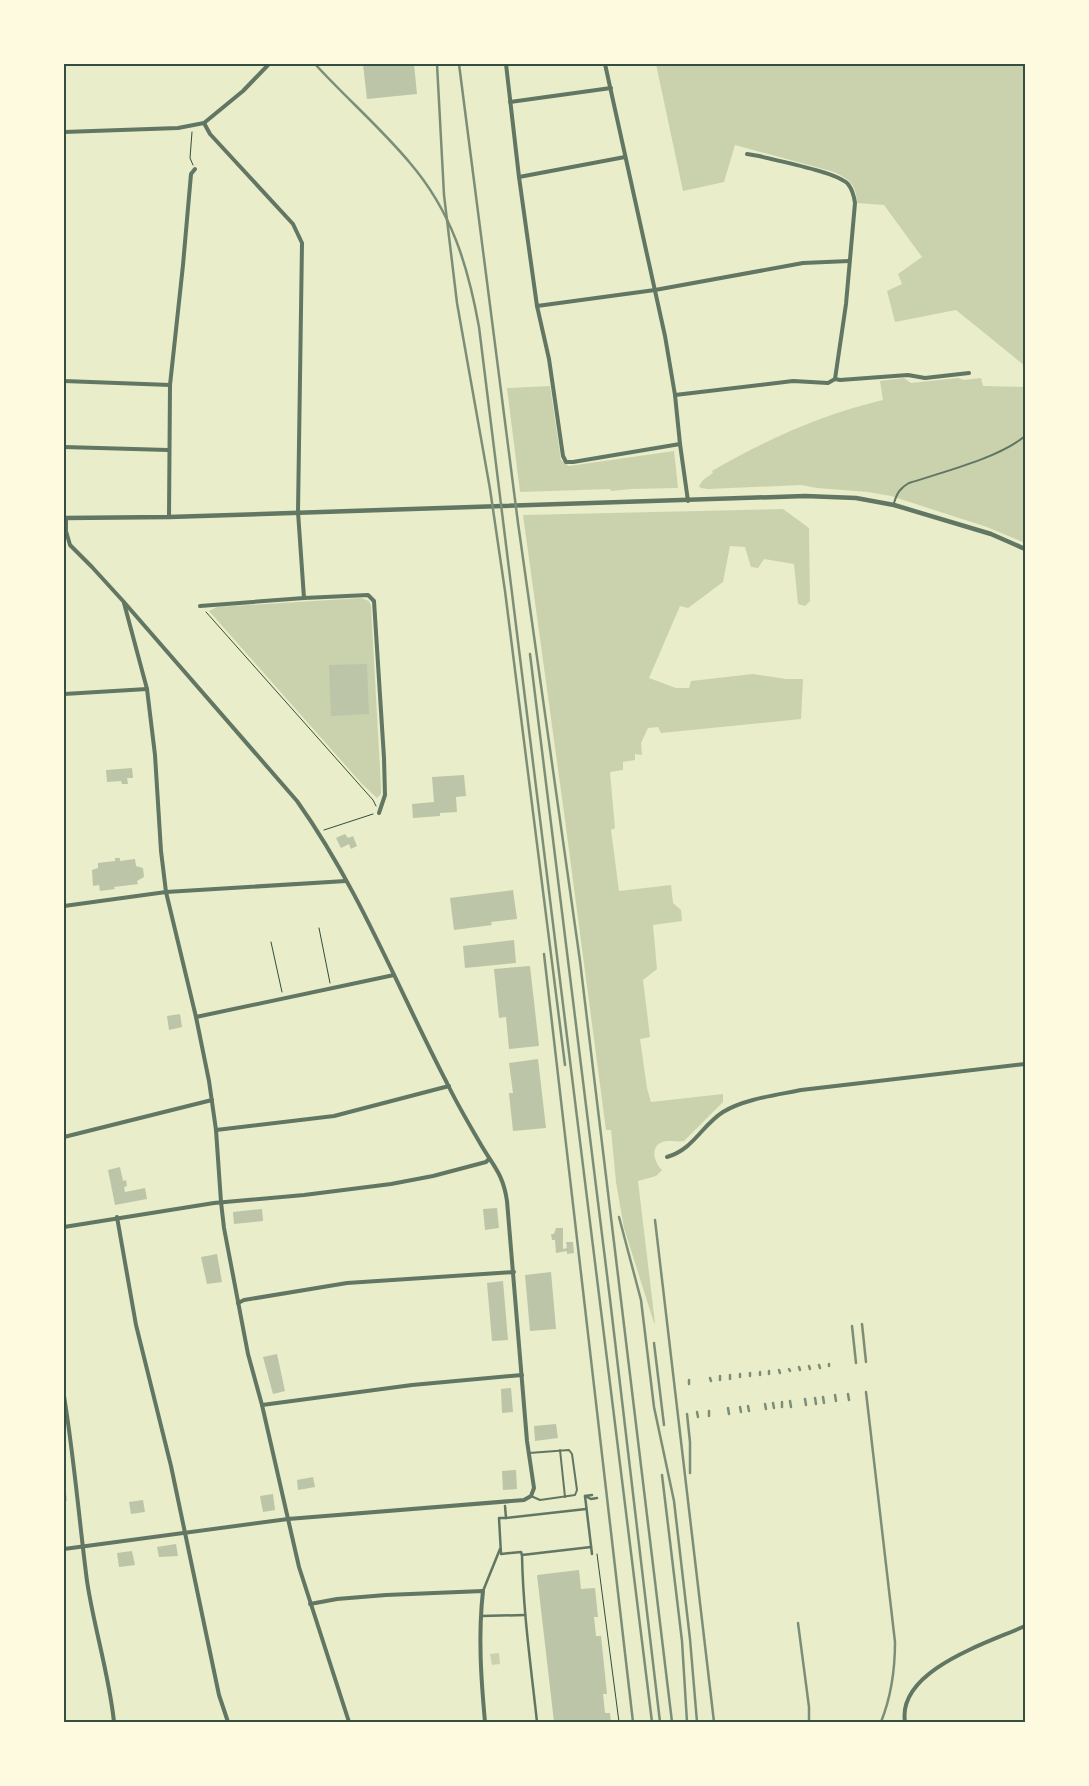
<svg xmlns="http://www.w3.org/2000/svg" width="1089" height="1786" font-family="Figtree,sans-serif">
<rect width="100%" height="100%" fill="#e9edc9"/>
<g fill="#cad2ad">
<path d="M656,64H1025V366L956,310L895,322L887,291L902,284L898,274L922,257L884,205L857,203C856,184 850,180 834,172L735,145L724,182L683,191Z"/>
<path d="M904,378L911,383L958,378L964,380L981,378L983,386L1025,387V543L987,527L891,496L868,492L817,488L801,485L708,489L701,488L699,486L703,480L713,473L712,471C765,440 823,414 883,400L880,381Z"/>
<path d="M550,386L561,460L569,466L674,451L678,488L631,489L611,491L610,489L520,492L507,388Z"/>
<path d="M783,509L809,528L810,601L805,606L798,604L794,564L764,559L758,568L751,567L745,547L730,546L723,582L688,608L680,606L649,678L676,688H689L691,681L753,674L786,679H803L801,719L661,733L658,727L648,728L641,743L642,755L635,754V760L623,762V770L610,772L615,828L611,830L619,891L671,885L673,903L681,910L682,921L653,925L657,969L643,980L650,1037L640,1039L647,1088L651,1102L723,1094V1102L684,1141C678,1142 673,1141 667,1141C650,1143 652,1160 662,1170L656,1176L638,1181L655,1323H654L624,1228L616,1182L611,1130H606L565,820L523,515Z"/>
<path d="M361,598L369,601L371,606L381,787V794L377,798L362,784L209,611L217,607Z"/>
<path d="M499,1653L500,1664L492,1665L490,1654Z"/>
</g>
<g fill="#bcc5a7">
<path d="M363,64H414L417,94L367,99Z"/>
<path d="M367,664L369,714L331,716L329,665Z"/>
<path d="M132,768L133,778H127L128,784H122L121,781L107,782L106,770Z"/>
<path d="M464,775L466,796L456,797L457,812L440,813V816L413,818L412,804L434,802L432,777Z"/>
<path d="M345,834L348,838L353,836L357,846L351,849L349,844L341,848L336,838Z"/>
<path d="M115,858H120V861L135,859L136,866L143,868L144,877L137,881L138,884L114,887L115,889L100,891L99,885L93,886L92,870L98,868V863L115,861Z"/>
<path d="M513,890L517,919L491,922L492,925L454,930L450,898Z"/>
<path d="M514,940L516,963L465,968L463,946Z"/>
<path d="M530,966L539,1046L509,1049L506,1017L499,1018L494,969Z"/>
<path d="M180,1014L182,1027L169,1030L167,1016Z"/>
<path d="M538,1059L546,1128L513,1131L509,1093H513L509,1063Z"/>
<path d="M120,1167L123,1181L126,1180L127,1186L124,1187L125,1192L145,1188L147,1199L115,1205L108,1170Z"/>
<path d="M497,1208L499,1228L485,1230L483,1209Z"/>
<path d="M262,1209L263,1221L234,1224L233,1212Z"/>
<path d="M556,1228H563V1249L567,1248L566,1242H573L574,1253L567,1254V1251L556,1253L555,1240H552L551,1234H554Z"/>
<path d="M217,1254L222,1282L207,1284L201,1257Z"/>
<path d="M551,1272L556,1329L530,1331L525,1275Z"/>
<path d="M503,1281L508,1340L492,1341L487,1283Z"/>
<path d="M277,1354L285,1391L273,1394L263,1357Z"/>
<path d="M511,1388L513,1412L502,1413L501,1389Z"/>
<path d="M556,1424L558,1438L535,1441L534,1426Z"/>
<path d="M516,1470L517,1489L503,1490L502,1471Z"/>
<path d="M313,1477L315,1487L298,1490L297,1480Z"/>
<path d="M64,1484H65L67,1501H64Z"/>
<path d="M273,1494L275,1510L263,1512L260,1496Z"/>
<path d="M143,1500L145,1512L131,1514L129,1502Z"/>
<path d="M176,1544L178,1556L159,1557L157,1547Z"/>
<path d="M132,1551L135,1565L119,1567L117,1553Z"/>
<path d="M579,1570L581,1589L595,1588L598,1617H594L596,1636H601L607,1694H603L605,1713H610L611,1722H554L537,1575Z"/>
</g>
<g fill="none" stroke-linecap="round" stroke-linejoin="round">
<g stroke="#344e41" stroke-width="1">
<path d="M192,132L190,158L193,165"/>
<path d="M206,612L373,800L376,806"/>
<path d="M324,830L373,814"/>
<path d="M319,928L330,983"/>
<path d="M271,942L282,992"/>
<path d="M597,1554L619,1722"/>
</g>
<g stroke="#617663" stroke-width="2">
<path d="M894,503C897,493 900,488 909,483C943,472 999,458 1025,436"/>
<path d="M560,1450L565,1497"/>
<path d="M529,1453L569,1450L572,1454L577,1490L575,1495L540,1500L531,1496"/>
</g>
<g stroke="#617663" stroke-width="2.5">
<path d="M592,1495L585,1496L591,1499L597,1498"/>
<path d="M585,1496L592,1554"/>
<path d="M505,1506L506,1518H499L501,1554L521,1552L522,1555"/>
<path d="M506,1518L586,1509"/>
<path d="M483,1591L500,1549"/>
<path d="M481,1616L525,1615"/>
<path d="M537,1722C531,1667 523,1611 522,1555L591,1547"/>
</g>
<g stroke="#617663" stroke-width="4">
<path d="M506,64L519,177L537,306L549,359L563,456L566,462H573L680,444"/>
<path d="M605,64L665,336L675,395L680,444L688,501"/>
<path d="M510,102L611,88"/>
<path d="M204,123L210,134L293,224L302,243L298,512L304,598L368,595L374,601L384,758L385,795L379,813"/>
<path d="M64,132L178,128L204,123L243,91L269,64"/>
<path d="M747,154L759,156C777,161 837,172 848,184C852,189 854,196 855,203L846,304L835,379L840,380L908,375L925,378L969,373"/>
<path d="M519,177L625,157"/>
<path d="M537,306L655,290L803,263L849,261"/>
<path d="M64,381L170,385"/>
<path d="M675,395L793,381L828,383L835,379"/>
<path d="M64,447L168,450"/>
<path d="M169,517L170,385L183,265L191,174L195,169"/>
<path d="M124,603L147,689L155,755L161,851L166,892L196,1017L209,1081L216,1130L221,1202L224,1228L248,1354L262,1405L299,1567L349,1722"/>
<path d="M200,606L304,598"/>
<path d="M64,694L147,689"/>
<path d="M64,906L166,892L346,881"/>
<path d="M196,1017L394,975"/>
<path d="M216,1130L334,1116L449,1086"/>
<path d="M64,1137L212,1100"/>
<path d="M667,1157C694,1149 701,1126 723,1112C744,1099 777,1095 801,1090L1025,1064"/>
<path d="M117,1217L136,1325L171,1466L219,1695L228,1722"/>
<path d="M64,1227L214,1203L304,1195L391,1184L433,1176L486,1162L489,1159"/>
<path d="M238,1303L244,1300L347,1283L514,1272"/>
<path d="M64,1396C74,1457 79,1519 87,1581C94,1628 109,1674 114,1722"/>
<path d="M262,1405L412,1385L522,1375"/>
<path d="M64,1549L288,1519L524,1500L531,1496L534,1488L527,1441L507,1201C503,1173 493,1166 480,1143C469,1124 457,1104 447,1083C398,989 359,888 297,801L123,601L92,567L70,545L66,531V518"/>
<path d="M310,1604L337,1599L386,1595L483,1591C478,1635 481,1678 485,1722"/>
<path d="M905,1722C897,1670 988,1643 1025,1626"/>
</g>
<path stroke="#617663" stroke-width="4.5" d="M64,518L169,517L805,496L856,498L894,505L991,534L1025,549"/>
<g stroke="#7c8e77" stroke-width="2.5">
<path d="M315,64C346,98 381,128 410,163C452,212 468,266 479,327C540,792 598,1257 652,1722"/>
<path d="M437,64L444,195L457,303L490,489L505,591L565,1065"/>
<path d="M459,64L518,523L580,961L672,1722"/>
<path d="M530,654L610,1299L660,1722"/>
<path d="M544,954L633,1722"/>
<path d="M619,1217L641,1300L654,1407L674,1501L690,1639L697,1722"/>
<path d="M655,1220L714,1722"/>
<path d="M862,1324L866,1362"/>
<path d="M852,1326L856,1363"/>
<path d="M654,1343L664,1425"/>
<path d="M829,1364V1366"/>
<path d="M819,1365L820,1368"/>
<path d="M809,1366L810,1369"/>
<path d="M799,1367L800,1370"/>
<path d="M789,1369L790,1371"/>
<path d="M779,1370L780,1373"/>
<path d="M769,1371V1374"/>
<path d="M760,1372V1375"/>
<path d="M750,1373V1376"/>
<path d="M740,1374V1377"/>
<path d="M730,1375V1379"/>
<path d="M720,1376V1380"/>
<path d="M710,1378L711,1381"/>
<path d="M689,1380V1384"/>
<path d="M866,1392L895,1642C895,1669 891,1697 881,1722"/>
<path d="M848,1394L849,1400"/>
<path d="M835,1395L836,1401"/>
<path d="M823,1397L824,1403"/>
<path d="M815,1398L816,1404"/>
<path d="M805,1399L806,1405"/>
<path d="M790,1401L791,1407"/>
<path d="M782,1402V1407"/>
<path d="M773,1403L774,1408"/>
<path d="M765,1404L766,1409"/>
<path d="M748,1406L749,1411"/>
<path d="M740,1407L741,1412"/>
<path d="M728,1408L729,1414"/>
<path d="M709,1411V1416"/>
<path d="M697,1412L698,1417"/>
<path d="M687,1414L690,1442V1473"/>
<path d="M662,1475L682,1641L687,1722"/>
<path d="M798,1623L809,1707V1722"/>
</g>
</g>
<rect width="1089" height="1786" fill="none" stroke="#fefae0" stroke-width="130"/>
<rect x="65" y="65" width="959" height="1656" fill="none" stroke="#344e41" stroke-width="2"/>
</svg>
